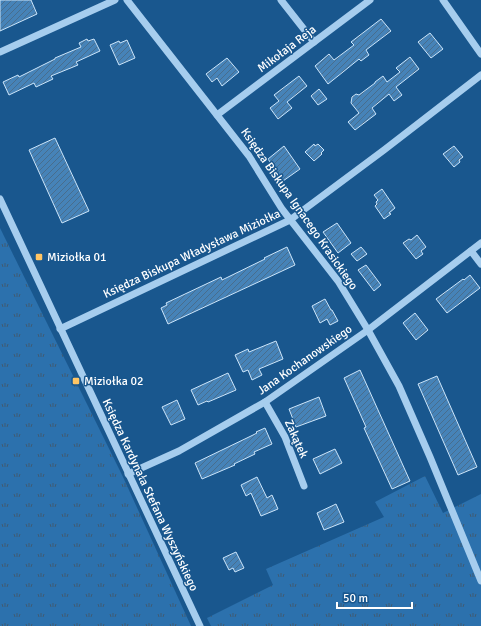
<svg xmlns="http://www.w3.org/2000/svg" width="481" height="626" font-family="Signika,sans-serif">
<defs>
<pattern id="grass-tufts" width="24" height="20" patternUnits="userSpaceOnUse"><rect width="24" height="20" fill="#2c71ad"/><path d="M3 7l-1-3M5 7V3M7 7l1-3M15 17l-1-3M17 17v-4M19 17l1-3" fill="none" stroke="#3f5b73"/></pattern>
<pattern id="building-hatch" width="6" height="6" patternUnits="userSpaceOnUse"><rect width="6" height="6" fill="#4683b8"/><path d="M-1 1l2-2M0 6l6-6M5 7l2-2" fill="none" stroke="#486d8d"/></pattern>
</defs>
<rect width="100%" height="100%" fill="#19578e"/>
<g fill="url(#grass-tufts)">
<path d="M0,228L123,477L191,626H0Z"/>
<path d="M425,476L443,513L481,494V626H211L207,618L273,585L266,569L384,517L375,502Z"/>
</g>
<g fill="url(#building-hatch)" stroke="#cce5fa">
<path d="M0,0H31L37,14L0,31Z"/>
<path d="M381,19L391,31L366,50L369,55L361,61L359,59L343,72L328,84L315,66L329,54L334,60L354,45L351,42Z"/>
<path d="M430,33L443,49L431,58L418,42Z"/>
<path d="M87,39L88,41L94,39L100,51L76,62L78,65L51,76L53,79L36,87L34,83L9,95L3,82L18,75L19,77L55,59V58L81,47L79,43Z"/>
<path d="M127,40L135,58L119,65L110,45L119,41L120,43Z"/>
<path d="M410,57L419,69L396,87L402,95L394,101L389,94L372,108L376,114L355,130L348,122L359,113L351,103L352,97L356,94L359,95L375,83V82L383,76L387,82L400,72L396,68Z"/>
<path d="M227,58L239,72L222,86L217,78L212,82L206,74Z"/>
<path d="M299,76L307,86L287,102L292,108L278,119L270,108L279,101L274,95Z"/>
<path d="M319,89L327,99L318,105L311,96Z"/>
<path d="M55,138L89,211L62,223L29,150Z"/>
<path d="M314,144L315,146L318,144L324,150L321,153L322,154L314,161L305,152Z"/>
<path d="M284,146L300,169L283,181L268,159Z"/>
<path d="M454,146L463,157L459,160L460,162L454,167L443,154Z"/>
<path d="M382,189L395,208L389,213L391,214L384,219L375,206L377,204L376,202L378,200L374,195Z"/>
<path d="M337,223L351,243L338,253L323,232Z"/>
<path d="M417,235L426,247L421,251L423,254L416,259L403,243L409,239L411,240Z"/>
<path d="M287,247L295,265L168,324L161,308L167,305L166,303L221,277L222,280L265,259L264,258Z"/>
<path d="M361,247L367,254L357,261L351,254Z"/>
<path d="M366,265L381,285L374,291L358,270Z"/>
<path d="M470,275L480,288L447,313L436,299L463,279L464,280Z"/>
<path d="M325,299L331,310H332L338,321L330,325L327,319L320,323L312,306Z"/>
<path d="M415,313L428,330L416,340L403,323Z"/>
<path d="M276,341L283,359L259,369L262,375L252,380L248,370L243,372L235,355L248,349L249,352Z"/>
<path d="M360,370L410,481L392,489L364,428L366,427L344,378Z"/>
<path d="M228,373L236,390L208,402L207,401L198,405L191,390Z"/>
<path d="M437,376L477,467L458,475L418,384Z"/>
<path d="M319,397L326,416L296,427L289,409Z"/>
<path d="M177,400L185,419L171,425L162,407Z"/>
<path d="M265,428L272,444L254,452L255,454L234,464L235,465L202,479L195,463L251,436L257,433L256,432Z"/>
<path d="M335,449L342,463L320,474L313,459Z"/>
<path d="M257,477L267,498L272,495L278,509L261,516L251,493L246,496L241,485Z"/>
<path d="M336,504L344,522L324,530L317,513Z"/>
<path d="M236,552L244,568L235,572L233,568L229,570L223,558Z"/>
</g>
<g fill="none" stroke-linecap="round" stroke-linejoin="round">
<g stroke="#a6cdee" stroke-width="7">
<path d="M127,0L249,156L282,209L338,281L368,330L399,386L430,457L481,581"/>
<path d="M281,0L314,42"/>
<path d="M443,0L481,54"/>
<path d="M0,52L115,0"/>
<path d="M217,115L370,0"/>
<path d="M0,199L200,626"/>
<path d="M471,251L481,264"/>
<path d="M60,329L290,220L384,150L481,75"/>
<path d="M265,402L285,437L304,486"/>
<path d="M128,474L179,451L265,402L368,330L481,243"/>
</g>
</g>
<g fill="#ffc564" stroke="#19578e" stroke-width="1.5">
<rect x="35" y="253" width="8" height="8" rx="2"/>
<rect x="72" y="377" width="8" height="8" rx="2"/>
</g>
<g text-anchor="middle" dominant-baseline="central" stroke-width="3" stroke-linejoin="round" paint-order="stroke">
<g font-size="12" fill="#fff" stroke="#19578e">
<text transform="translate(287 49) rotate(-37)">Mikołaja Reja</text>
<text transform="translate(299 209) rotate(55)">Księdza Biskupa Ignacego Krasickiego</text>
<text transform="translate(192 254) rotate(-25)">Księdza Biskupa Władysława Miziołka</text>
<text transform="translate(305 360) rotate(-35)">Jana Kochanowskiego</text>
<text transform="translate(296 439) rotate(66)">Zakątek</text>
<text transform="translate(150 495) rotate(65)">Księdza Kardynała Stefana Wyszyńskiego</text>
</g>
<g font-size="12" fill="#fff" stroke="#19578e" text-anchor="start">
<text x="47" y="257">Miziołka 01</text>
<text x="84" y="381">Miziołka 02</text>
</g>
</g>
<path d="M337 602v6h75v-6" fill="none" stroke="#ffffff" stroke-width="2"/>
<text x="343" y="602" font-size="12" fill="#ffffff" stroke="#19578e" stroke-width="3" paint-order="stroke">50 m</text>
</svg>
